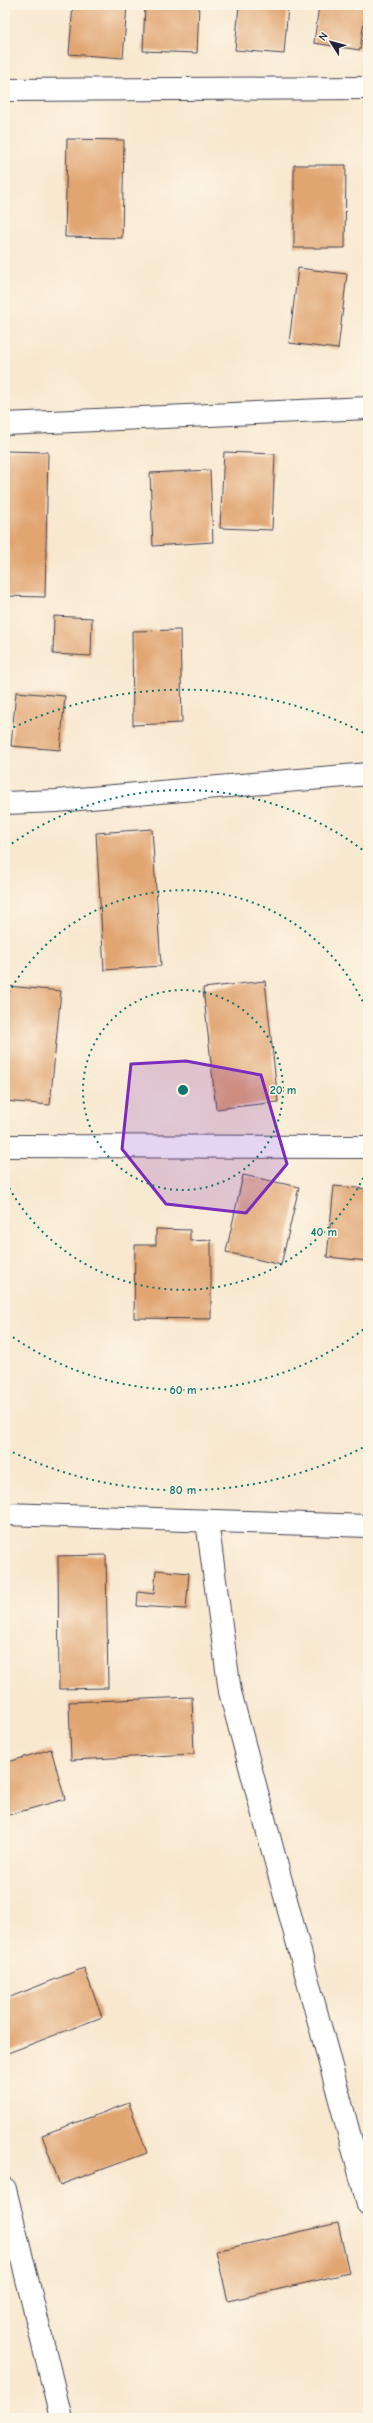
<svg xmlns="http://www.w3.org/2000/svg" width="373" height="2423" font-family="'Comic Neue',sans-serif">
<rect width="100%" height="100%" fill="#fcf5e5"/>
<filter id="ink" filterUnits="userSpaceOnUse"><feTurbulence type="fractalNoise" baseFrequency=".025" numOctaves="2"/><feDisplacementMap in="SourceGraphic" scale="8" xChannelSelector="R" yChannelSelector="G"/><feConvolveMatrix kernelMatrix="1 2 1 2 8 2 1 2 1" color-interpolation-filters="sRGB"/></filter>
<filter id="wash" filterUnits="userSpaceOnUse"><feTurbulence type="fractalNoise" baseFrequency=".012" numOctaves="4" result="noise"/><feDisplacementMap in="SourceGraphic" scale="16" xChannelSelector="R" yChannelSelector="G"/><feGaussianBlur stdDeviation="0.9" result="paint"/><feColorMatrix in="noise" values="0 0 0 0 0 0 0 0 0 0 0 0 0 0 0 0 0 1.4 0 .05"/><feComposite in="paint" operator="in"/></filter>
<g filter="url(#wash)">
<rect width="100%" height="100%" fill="#f8e8d0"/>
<g id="blocks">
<g fill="#e1a572">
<path d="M73,5H127L123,58L69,54Z"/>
<path d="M145,5H199L197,53L143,51Z"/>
<path d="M239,5H288L284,54L235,50Z"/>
<path d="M319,5H366L360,50L314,43Z"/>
<path d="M67,139L124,140L122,238L65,237Z"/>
<path d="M294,165H346L345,248H294Z"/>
<path d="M298,268L347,274L338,349L289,343Z"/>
<path d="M5,451L48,452L45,597L5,596Z"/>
<path d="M224,452L275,454L272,530L220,528Z"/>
<path d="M210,470L213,542L153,546L150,473Z"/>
<path d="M54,616L92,618L91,656L53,654Z"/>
<path d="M180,630L182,723L133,725L132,631Z"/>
<path d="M16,692L65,696L60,750L11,746Z"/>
<path d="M152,829L161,966L104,970L96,833Z"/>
<path d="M265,981L278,1102L216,1109L203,988Z"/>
<path d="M7,986L61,991L50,1105L5,1101V1008Z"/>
<path d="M243,1175L299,1187L281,1265L226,1252Z"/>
<path d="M334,1186L368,1189V1261L327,1257Z"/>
<path d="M156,1229L190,1230V1241L211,1240V1319L134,1318L135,1245H156Z"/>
<path d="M106,1555L108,1688L59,1689L58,1556Z"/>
<path d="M156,1570L189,1573L186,1609L137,1606L138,1592L154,1594Z"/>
<path d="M192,1697L194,1754L71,1760L69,1702Z"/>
<path d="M51,1749L65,1799L5,1816V1763Z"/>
<path d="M84,1968L102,2017L8,2053L5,2044V1999Z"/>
<path d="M129,2103L147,2153L60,2185L42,2135Z"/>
<path d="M338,2223L349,2273L228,2301L216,2251Z"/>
</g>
</g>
</g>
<g filter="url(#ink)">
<use href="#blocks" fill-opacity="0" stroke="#424051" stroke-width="1"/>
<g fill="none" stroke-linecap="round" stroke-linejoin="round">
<defs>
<g id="minor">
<path d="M5,90L368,88"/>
<path d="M5,424L368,408"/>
<path d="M5,803L56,801L368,774"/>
<path d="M5,1146L368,1147"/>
<path d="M5,1514L368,1526"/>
<path d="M207,1521L230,1692L368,2204"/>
<path d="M5,2189L61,2418"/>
</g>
</defs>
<use href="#minor" stroke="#424051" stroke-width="24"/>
<use href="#minor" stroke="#fff" stroke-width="22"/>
</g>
</g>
<path fill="#7b2cbf" fill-opacity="0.2" stroke="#7b2cbf" stroke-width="3" stroke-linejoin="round" d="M186,1061L261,1075L287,1164L246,1213L166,1204L122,1149L131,1064Z"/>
<g fill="none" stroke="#0f766e" stroke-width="2" stroke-dasharray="2 4">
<circle cx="183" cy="1090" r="100"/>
<path d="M368 1167A200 200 0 0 1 6 1182M6 998A200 200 0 0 1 368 1013"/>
<path d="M368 1326A300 300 0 0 1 7 1333M7 847A300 300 0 0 1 368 854"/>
<path d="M368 1445A400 400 0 0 1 8 1450M8 730A400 400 0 0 1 368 735"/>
</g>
<circle cx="183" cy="1090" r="6" fill="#0f766e" stroke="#fcf5e5" stroke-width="2"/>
<g font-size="12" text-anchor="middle" font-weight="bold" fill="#0f766e" stroke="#fcf5e5" stroke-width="3" stroke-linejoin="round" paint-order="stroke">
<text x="283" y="1094">20 m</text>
<text x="324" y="1236">40 m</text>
<text x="183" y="1394">60 m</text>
<text x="183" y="1494">80 m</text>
</g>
<rect width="373" height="2423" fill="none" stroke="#fcf5e5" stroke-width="20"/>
<g transform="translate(331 42) rotate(306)" stroke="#fcf5e5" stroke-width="3" paint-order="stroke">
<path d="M0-3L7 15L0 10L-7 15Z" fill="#22223b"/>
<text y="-6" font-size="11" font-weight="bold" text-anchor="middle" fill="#22223b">N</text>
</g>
</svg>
